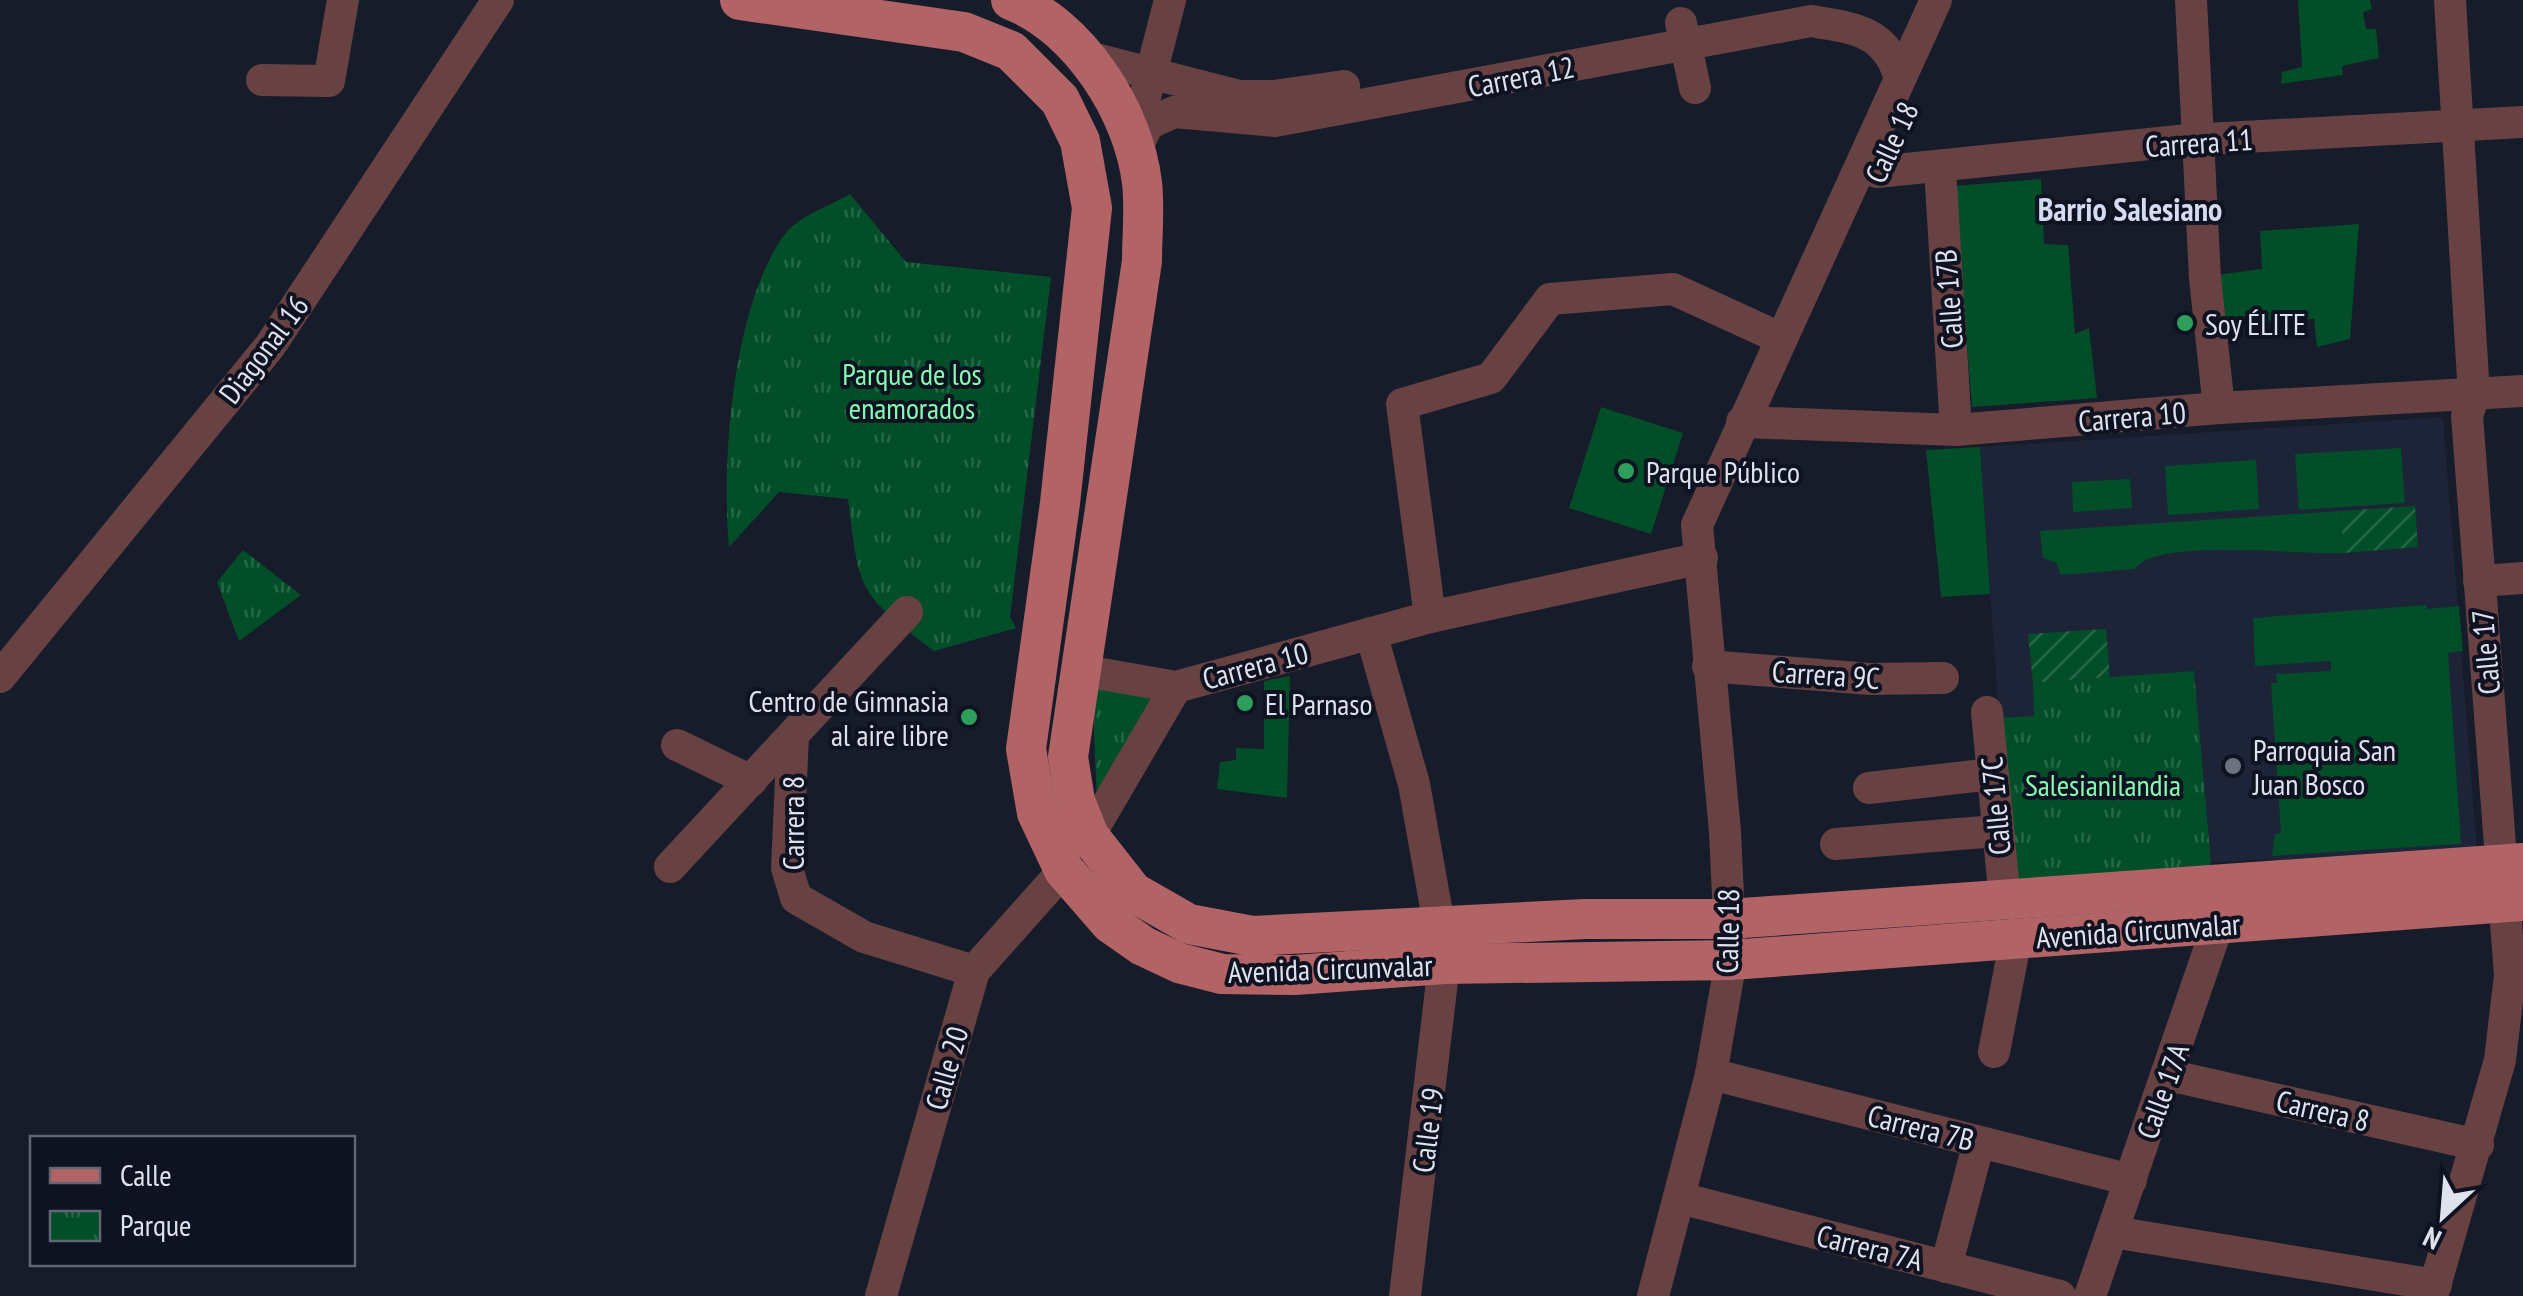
<svg xmlns="http://www.w3.org/2000/svg" width="2523" height="1296" font-family="'PT Sans Narrow',sans-serif">
<defs>
<pattern id="park-tufts" width="24" height="20" patternUnits="userSpaceOnUse" patternTransform="scale(2.5)"><rect width="24" height="20" fill="#024e29"/><path d="M3 7l-1-3M5 7V3M7 7l1-3M15 17l-1-3M17 17v-4M19 17l1-3" fill="none" stroke="#266748"/></pattern>
<pattern id="garden-furrows" width="10" height="10" patternUnits="userSpaceOnUse" patternTransform="scale(2.5)"><rect width="10" height="10" fill="#024e29"/><path d="M-1 1l2-2M0 10L10 0M9 11l2-2" fill="none" stroke="#266748"/></pattern>
</defs>
<rect width="100%" height="100%" fill="#171c2b"/>
<path fill="#1d2438" d="M2443,417L2477,852L2278,866L2271,859L2212,863L2203,874L1999,718L1980,447Z"/>
<g fill="#024e29">
<path d="M2298,0H2370L2372,9L2363,12L2366,29H2376L2379,58L2342,66L2343,75L2281,84L2282,72L2302,67Z"/>
<path d="M2041,179L2044,244L2068,245L2075,334L2089,328L2097,398L1972,407L1954,186Z"/>
<path d="M2359,224L2350,339L2317,347L2314,319L2219,323L2216,275L2262,269L2260,231Z"/>
<path d="M1601,407L1683,433L1651,534L1569,508Z"/>
<path d="M1980,447L1990,594L1941,597L1926,450Z"/>
<path d="M2401,448L2405,503L2299,510L2295,454Z"/>
<path d="M2256,460L2259,509L2168,515L2165,466Z"/>
<path d="M2130,479L2132,508L2073,512L2072,482Z"/>
<path d="M2340,511L2344,553C2307,556 2154,537 2135,569L2061,575L2056,563L2043,558L2040,531Z"/>
<path d="M2426,605L2427,609L2459,606L2463,651L2448,653L2461,844L2272,856L2275,834L2281,833L2271,683H2277L2276,674L2331,671V661L2255,666L2253,618Z"/>
<path d="M1290,676L1287,798L1217,789L1220,762L1236,760V748L1264,749V681Z"/>
</g>
<g fill="url(#park-tufts)">
<path d="M850,194L906,262L1051,277L1010,617L1016,628L934,651C857,591 860,595 848,499L779,492L729,547C721,461 733,304 785,234C797,217 832,205 850,194Z"/>
<path d="M243,550L301,595L239,641L217,582Z"/>
<path d="M2194,671L2211,863L2203,874L2016,887L1999,718L2034,716L2033,683Z"/>
<path d="M1092,681L1155,691L1097,802Z"/>
</g>
<g fill="url(#garden-furrows)">
<path d="M2415,506L2418,547L2344,553L2340,511Z"/>
<path d="M2106,629L2110,677L2033,683L2028,634Z"/>
</g>
<g fill="none" stroke-linecap="round" stroke-linejoin="round">
<g stroke="#684142" stroke-width="32">
<path d="M2191,0L2205,278L2219,408"/>
<path d="M1681,23L1695,88"/>
<path d="M1084,56L1239,96H1273L1344,86"/>
<path d="M262,80L329,81L343,0"/>
<path d="M1134,140L1170,0"/>
<path d="M1135,151L1148,124L1174,112L1275,121L1811,21C1855,28 1886,31 1900,78"/>
<path d="M1940,168L1956,430"/>
<path d="M1877,172L2188,140L2523,122"/>
<path d="M1742,422L1956,430L2219,408L2523,391"/>
<path d="M2479,581L2523,578"/>
<path d="M1430,617L1402,404L1491,378L1550,299L1673,289L1780,338"/>
<path d="M1371,633L1414,784L1440,930"/>
<path d="M1708,666L1870,679L1943,678"/>
<path d="M1079,670L1176,687L1430,617L1702,558"/>
<path d="M0,677L270,346L498,0"/>
<path d="M1987,712L2005,901"/>
<path d="M793,735L787,868L796,898L864,937L974,971"/>
<path d="M677,745L751,781"/>
<path d="M1869,788L1992,774"/>
<path d="M1089,836L1176,687"/>
<path d="M1836,844L1996,831"/>
<path d="M670,867L907,612"/>
<path d="M1994,1052L2016,938"/>
<path d="M1711,1074L2131,1180"/>
<path d="M2168,1075L2478,1145"/>
<path d="M1680,1198L2060,1296"/>
<path d="M2113,1232L2436,1285"/>
<path d="M1946,1267L1979,1142"/>
<path d="M881,1296L974,971L1064,870"/>
<path d="M1405,1296L1444,964"/>
<path d="M1653,1296L1711,1074L1731,960L1725,832L1697,525L1936,0"/>
<path d="M2090,1296L2225,904"/>
<path d="M2432,1296L2500,1060L2510,975L2467,416L2474,395L2450,0"/>
</g>
<g stroke="#b26365" stroke-width="40">
<path d="M740,0L964,32L1011,51L1060,100L1080,141L1092,208L1060,503L1026,749L1037,813L1064,870L1110,923L1143,946L1179,963L1222,974L1295,975L1444,964L1731,960L2523,901"/>
<path d="M1011,0C1079,26 1134,112 1142,183C1145,208 1142,235 1142,261L1068,757L1075,801L1089,836L1133,892L1189,924L1252,936L1585,919H1729L2523,863"/>
</g>
</g>
<g fill="#2e9e5b" stroke="#0f1321" stroke-width="4">
<circle cx="2185" cy="323" r="10"/>
<circle cx="1626" cy="471" r="10"/>
<circle cx="1245" cy="703" r="10"/>
<circle cx="969" cy="717" r="10"/>
</g>
<circle fill="#6b7280" stroke="#0f1321" stroke-width="4" cx="2233" cy="766" r="10"/>
<g text-anchor="middle" dominant-baseline="central" stroke-width="8" stroke-linejoin="round" paint-order="stroke">
<g font-size="30" fill="#dee2ec" stroke="#0f1321">
<text transform="translate(1521 76) rotate(-11)">Carrera 12</text>
<text transform="translate(1891 142) rotate(-65)">Calle 18</text>
<text transform="translate(2199 142) rotate(-4)">Carrera 11</text>
<text transform="translate(1948 299) rotate(-94)">Calle 17B</text>
<text transform="translate(263 349) rotate(-53)">Diagonal 16</text>
<text transform="translate(2132 416) rotate(-5)">Carrera 10</text>
<text transform="translate(2485 652) rotate(-95)">Calle 17</text>
<text transform="translate(1255 665) rotate(-15)">Carrera 10</text>
<text transform="translate(1826 674) rotate(4)">Carrera 9C</text>
<text transform="translate(1995 806) rotate(-95)">Calle 17C</text>
<text transform="translate(792 823) rotate(-90)">Carrera 8</text>
<text transform="translate(2138 930) rotate(-4)">Avenida Circunvalar</text>
<text transform="translate(1727 931) rotate(-89)">Calle 18</text>
<text transform="translate(1330 968) rotate(-2)">Avenida Circunvalar</text>
<text transform="translate(946 1068) rotate(-74)">Calle 20</text>
<text transform="translate(2162 1091) rotate(-70)">Calle 17A</text>
<text transform="translate(2323 1110) rotate(13)">Carrera 8</text>
<text transform="translate(1921 1127) rotate(14)">Carrera 7B</text>
<text transform="translate(1427 1130) rotate(-83)">Calle 19</text>
<text transform="translate(1870 1247) rotate(14)">Carrera 7A</text>
</g>
<g font-size="30" fill="#dee2ec" stroke="#0f1321" text-anchor="start">
<text x="2205" y="323">Soy ÉLITE</text>
<text x="1646" y="471">Parque Público</text>
<text x="949" y="700" text-anchor="end">Centro de Gimnasia<tspan x="949" dy="34">al aire libre</tspan></text>
<text x="1265" y="703">El Parnaso</text>
<text x="2253" y="749">Parroquia San<tspan x="2253" dy="34">Juan Bosco</tspan></text>
</g>
<g font-size="30" fill="#85fab0" stroke="#0f1321">
<text x="912" y="373">Parque de los<tspan x="912" dy="34">enamorados</tspan></text>
<text x="2103" y="784">Salesianilandia</text>
</g>
<g font-size="32" font-weight="bold" fill="#d4dcf1" stroke="#0f1321">
<text x="2130" y="209">Barrio Salesiano</text>
</g>
</g>
<rect x="30" y="1136" width="325" height="130" fill="#0f1321" stroke="#626672" stroke-width="2.5"/>
<rect x="50" y="1168" width="50" height="15" fill="#b26365" stroke="#626672" stroke-width="2.5"/>
<text x="120" y="1186" font-size="30" fill="#dee2ec">Calle</text>
<rect x="50" y="1211" width="50" height="30" fill="url(#park-tufts)" stroke="#626672" stroke-width="2.5"/>
<text x="120" y="1236" font-size="30" fill="#dee2ec">Parque</text>
<g transform="translate(2443 1216) rotate(206)" stroke="#0f1321" stroke-width="8" paint-order="stroke">
<path d="M0-8L18 38L0 25L-18 38Z" fill="#dee2ec"/>
<text y="-15" font-size="28" font-weight="bold" text-anchor="middle" fill="#dee2ec">N</text>
</g>
</svg>
